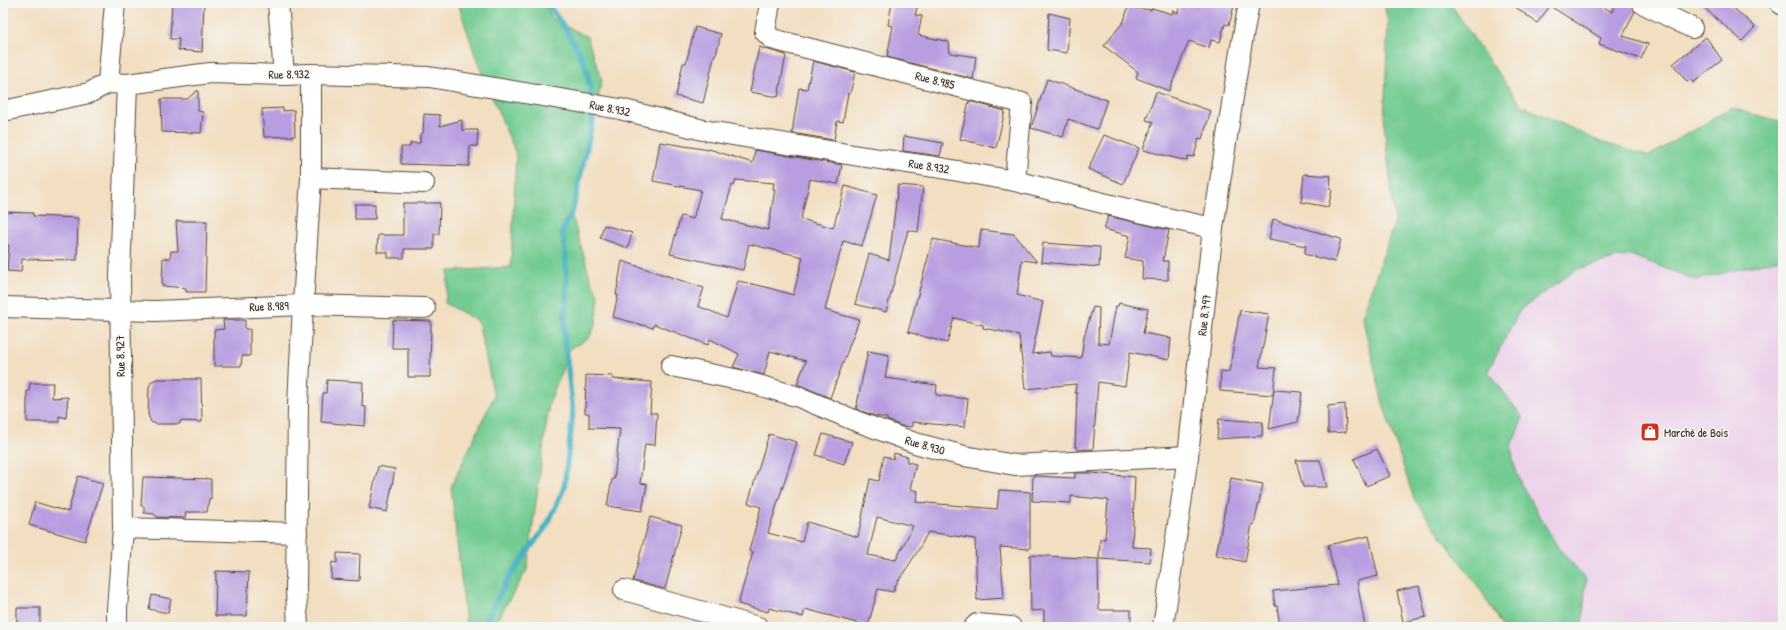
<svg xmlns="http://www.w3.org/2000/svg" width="1786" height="630" font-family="'Patrick Hand',sans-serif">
<rect width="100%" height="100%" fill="#f6f6f2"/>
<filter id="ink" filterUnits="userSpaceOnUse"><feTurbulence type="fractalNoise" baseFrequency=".025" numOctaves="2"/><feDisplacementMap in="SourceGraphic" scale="8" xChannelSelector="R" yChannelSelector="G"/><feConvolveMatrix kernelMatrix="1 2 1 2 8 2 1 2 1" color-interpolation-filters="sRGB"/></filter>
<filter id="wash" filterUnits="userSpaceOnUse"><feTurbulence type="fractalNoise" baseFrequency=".012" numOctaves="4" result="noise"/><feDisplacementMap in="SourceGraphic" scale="16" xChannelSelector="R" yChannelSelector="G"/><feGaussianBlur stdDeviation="0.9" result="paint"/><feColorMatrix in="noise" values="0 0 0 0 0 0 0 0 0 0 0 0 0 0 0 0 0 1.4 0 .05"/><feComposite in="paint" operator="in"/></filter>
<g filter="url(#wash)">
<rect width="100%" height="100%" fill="#f2dec1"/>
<path fill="#ecd1ea" d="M1630,254L1696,280L1783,258V627H1582L1586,579L1559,549L1521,484L1514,464L1511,446L1523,418L1488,371L1520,310L1577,269Z"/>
<g fill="#72cb92" stroke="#567a58">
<path d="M458,3H545L551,18L587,37L602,80L572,216L591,280L599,296L596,324L589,338L570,349L549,404L527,570L493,627H464L466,623L451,487L494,396L478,321L445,303L449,271L511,267L516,154L477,61Z"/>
<path d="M1384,3H1450L1478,45L1521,105L1601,142L1649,156L1731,108L1783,122V258L1696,280L1630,255L1577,269L1520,310L1488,371L1523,418L1511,446L1514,464L1521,484L1559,549L1586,579L1582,627H1502L1482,592L1414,499L1383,404L1362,316L1395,221L1384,125L1388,23Z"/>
</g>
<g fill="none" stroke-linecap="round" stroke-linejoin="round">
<g stroke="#46b3c2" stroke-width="5.5">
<path d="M547,3C570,35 589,59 592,100"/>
<path d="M482,627L509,577L547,525L564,488L573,413L564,336L567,282L565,251L562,232L573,209L593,120L592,108"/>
</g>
</g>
<g id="blocks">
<g fill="#b89de0" fill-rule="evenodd">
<path d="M172,3H204L202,52L178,50L179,39H170Z"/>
<path d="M892,3H908L918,5L915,15L922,16L918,35L949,42L950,53L976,57L973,79L887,57L893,26L888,25Z"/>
<path d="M1180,3H1223L1234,6L1229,25L1225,24L1220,42L1211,40L1209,48L1189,41L1169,91L1136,78L1138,72L1104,46L1124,21L1128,7L1151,10L1152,8L1172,14L1173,11L1178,13Z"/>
<path d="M1510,3H1597L1612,12L1615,3H1631L1635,11L1623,36L1648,44L1641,59L1599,44L1601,38L1550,6L1537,23Z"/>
<path d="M1699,3H1728L1755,27L1742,41Z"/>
<path d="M1049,13L1070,18L1067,53L1047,50Z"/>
<path d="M695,27L721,34L716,55L715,54L703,103L676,96L683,63H686Z"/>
<path d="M1706,37L1722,60L1693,83L1690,79L1687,82L1673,64Z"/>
<path d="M759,47L786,55L778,97L750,92Z"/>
<path d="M813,61L855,72L850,94L848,93L843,122L837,121L834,140L792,133L799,88L807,89Z"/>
<path d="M1047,79L1107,100L1097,129L1068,119L1063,137L1031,128Z"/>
<path d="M198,90V111L203,112L201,133L162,132L161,99H187Z"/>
<path d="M1156,92L1211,111L1202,139L1199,138L1194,157L1188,156L1187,161L1143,150L1153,122L1146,120Z"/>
<path d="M969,101L1005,111L996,148L960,139Z"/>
<path d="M283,108V111L294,110L295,136L264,137L262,109Z"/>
<path d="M424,114L440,115V126L462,120V130H478L477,146H470L469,166L401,164V147H410V143H420V134L423,133Z"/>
<path d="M1104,135L1139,148L1123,184L1088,169Z"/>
<path d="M904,136L943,143L940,156L903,151Z"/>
<path d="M660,142L709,150V149L753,163L755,150L842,165L838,184L810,179L801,219L833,228L845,186L877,195L862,246L843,241L825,310L859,320L830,398L797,384L806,361L770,351L764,375L733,367L739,354L710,339L708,345L654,324L653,328L613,317L618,295H616L622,261L704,288L698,306L727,318L738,281L766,287L793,295L803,257L749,244L743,270L670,254L681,216L693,219L701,190L653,181ZM736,180L774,183L773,189H775L768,230L722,219L732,185L734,186Z"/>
<path d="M1304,174L1331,176L1330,188L1332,191L1328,207L1301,202Z"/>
<path d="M898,185L923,187L918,232L908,230L886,312L855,304L869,254L889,260Z"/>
<path d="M403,203H440L439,234H434V249H404V258H388V252H377L378,235H403Z"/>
<rect x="355" y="204" width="20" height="15"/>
<path d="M3,212L33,213V216L78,218L77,260L22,259L21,272L7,271L9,245H3Z"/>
<path d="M1108,216L1169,230L1163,261H1168V280L1142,279L1143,261L1125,258L1130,236L1104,229Z"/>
<path d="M1273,219L1341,239L1335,262L1304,254L1306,246L1269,239Z"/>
<path d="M176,221H207L205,292H186V288L162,286L163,258H170L171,251H178Z"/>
<path d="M604,225L632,233L628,248L600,238Z"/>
<path d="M981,230L1014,234L1037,262L1022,260L1017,295L1043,302L1032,354L1050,352L1051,356L1081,358L1084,337L1093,307L1099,308L1098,343L1109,344L1116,306H1118L1119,303L1148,309L1143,333L1171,338L1169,360L1130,352L1125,386L1098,382L1093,449L1077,450V447H1075L1077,393H1075L1076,384L1025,389L1019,335L983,328V325L954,318L947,343L908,332L933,239L979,248Z"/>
<path d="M1043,243L1100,247L1099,267L1041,262Z"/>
<path d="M1240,310L1269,314L1259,367L1276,368L1273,395L1220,391L1221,371L1229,372Z"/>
<path d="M223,320H245V329H250V356H242L241,366H214V330L224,329Z"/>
<path d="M393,320L431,321L430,377H408V348H392Z"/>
<path d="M868,351L889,355L885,378L937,385L936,395L968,399L965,427L912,422V427L901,426L887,420V418L875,416L856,409Z"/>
<path d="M586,375L613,376V379L652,382L650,413H657L655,445L645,444L640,483L647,484L642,511L607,506L612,479H614L620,429L589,428V413H585Z"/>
<path d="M157,379H201L202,422L180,421V424H156L151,422L148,415L149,387L152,381Z"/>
<path d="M327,380L363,382L362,406L366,407L365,426L321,422L323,393H326Z"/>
<path d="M30,383H53L52,398L68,397L66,418L59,416V422H27V391H29Z"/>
<path d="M1274,390L1302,392L1298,422L1269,429Z"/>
<path d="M1345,404L1346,432L1328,433V406Z"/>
<path d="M1219,419L1263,422L1262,436L1217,439Z"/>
<path d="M769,434L797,442L768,533L802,542L807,522L858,537L870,479L879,481L884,456L893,459L894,453L908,457L907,462L916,464L910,489L918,491L916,502L997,509L999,490L1030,492V549L1000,547L1004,598L977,600L975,539L928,532L918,551L895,586L893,592L878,589L868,626L805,609L803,617L769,608L768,612L738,604L753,552L749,551L761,507L748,503ZM877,517L913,526L896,560L868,555Z"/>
<path d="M823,434L852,442L844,464L816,455Z"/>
<path d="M1377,449L1390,476L1366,486L1354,459Z"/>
<path d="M1296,460H1320L1327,487H1303Z"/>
<path d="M378,466L395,469L387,512L369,508Z"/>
<path d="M1075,473H1092L1135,477L1132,547L1151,548L1150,562L1099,559L1100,539H1105L1108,500L1071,496V503L1032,501L1033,476L1075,478Z"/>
<path d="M78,476L103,483L85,541L29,525L35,502L68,512Z"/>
<path d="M143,477L211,479V499H209L207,512H186L185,518L157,517L154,514L144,513V506H141Z"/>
<path d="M1231,478L1263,484L1254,525L1252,524L1245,562L1216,555Z"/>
<path d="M650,517L682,525L665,589L633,581Z"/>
<path d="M1369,536L1378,576L1357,581L1365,627H1280L1277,606H1275L1273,591L1337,585L1328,545Z"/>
<path d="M337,553L360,554L359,581L331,579L332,562L337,563Z"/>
<path d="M1030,555L1098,559L1099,610H1131V627H1044V610L1031,611Z"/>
<path d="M216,571L249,572L247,616H215Z"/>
<path d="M1419,586L1426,617L1403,622L1397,591Z"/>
<path d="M152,595L171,599L168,613L149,609Z"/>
<rect x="17" y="608" width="23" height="19"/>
</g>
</g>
</g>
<g filter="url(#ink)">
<use href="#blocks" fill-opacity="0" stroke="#564536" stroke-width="1"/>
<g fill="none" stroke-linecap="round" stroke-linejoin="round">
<defs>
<g id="street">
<path d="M278,3L284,75"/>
<path d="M770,3L765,32L772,39L1022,103L1015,181"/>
<path d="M1642,3L1692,28"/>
<path d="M1780,3L1783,5"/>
<path d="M108,83L115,3"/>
<path d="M3,111L89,93L108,83L127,84L210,73L284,75L311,74L429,77L620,109L703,130L859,156L935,167L1015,181L1139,212L1213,228"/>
<path d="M311,178L424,183"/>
<path d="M3,307L155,311L303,305L311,178V74"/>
<path d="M671,366L744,381L799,397L856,421L915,443L964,456L1015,465L1188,456"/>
<path d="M123,528L297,533"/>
<path d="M624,590L758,627"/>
<path d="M117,627V609L123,528L120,276L127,84"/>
<path d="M298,627L296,591L298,404L303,305L425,308"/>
<path d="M974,627L977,624L1011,627"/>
<path d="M1163,627L1188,456L1213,228L1239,58L1249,3"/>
</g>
</defs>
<use href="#street" stroke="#564536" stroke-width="22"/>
<use href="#street" stroke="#fff" stroke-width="20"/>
</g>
</g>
<defs>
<symbol id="shop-square" viewBox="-11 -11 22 22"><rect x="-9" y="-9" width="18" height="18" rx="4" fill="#c8321e" stroke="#f6f6f2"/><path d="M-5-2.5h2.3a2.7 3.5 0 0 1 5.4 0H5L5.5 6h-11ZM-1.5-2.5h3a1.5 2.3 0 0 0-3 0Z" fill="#fff"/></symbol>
</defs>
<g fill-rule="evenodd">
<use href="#shop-square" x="1639" y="421" width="22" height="22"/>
</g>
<g text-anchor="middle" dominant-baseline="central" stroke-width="3" stroke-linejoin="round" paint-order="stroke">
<g font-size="12" fill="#3b2a1e" stroke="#f6f6f2">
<text transform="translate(289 74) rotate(-1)">Rue 8.932</text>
<text transform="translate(935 80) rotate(14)">Rue 8.985</text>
<text transform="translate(610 108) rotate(11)">Rue 8.932</text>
<text transform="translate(929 166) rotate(9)">Rue 8.932</text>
<text transform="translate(269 306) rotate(-2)">Rue 8.989</text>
<text transform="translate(1204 315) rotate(-83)">Rue 8.797</text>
<text transform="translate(120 356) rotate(-91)">Rue 8.927</text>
<text transform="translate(925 445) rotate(16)">Rue 8.930</text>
</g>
<g font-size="12" fill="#3b2a1e" stroke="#f6f6f2" text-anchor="start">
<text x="1664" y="432">Marché de Bois</text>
</g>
</g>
<rect width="1786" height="630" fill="none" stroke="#f6f6f2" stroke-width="16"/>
</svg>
